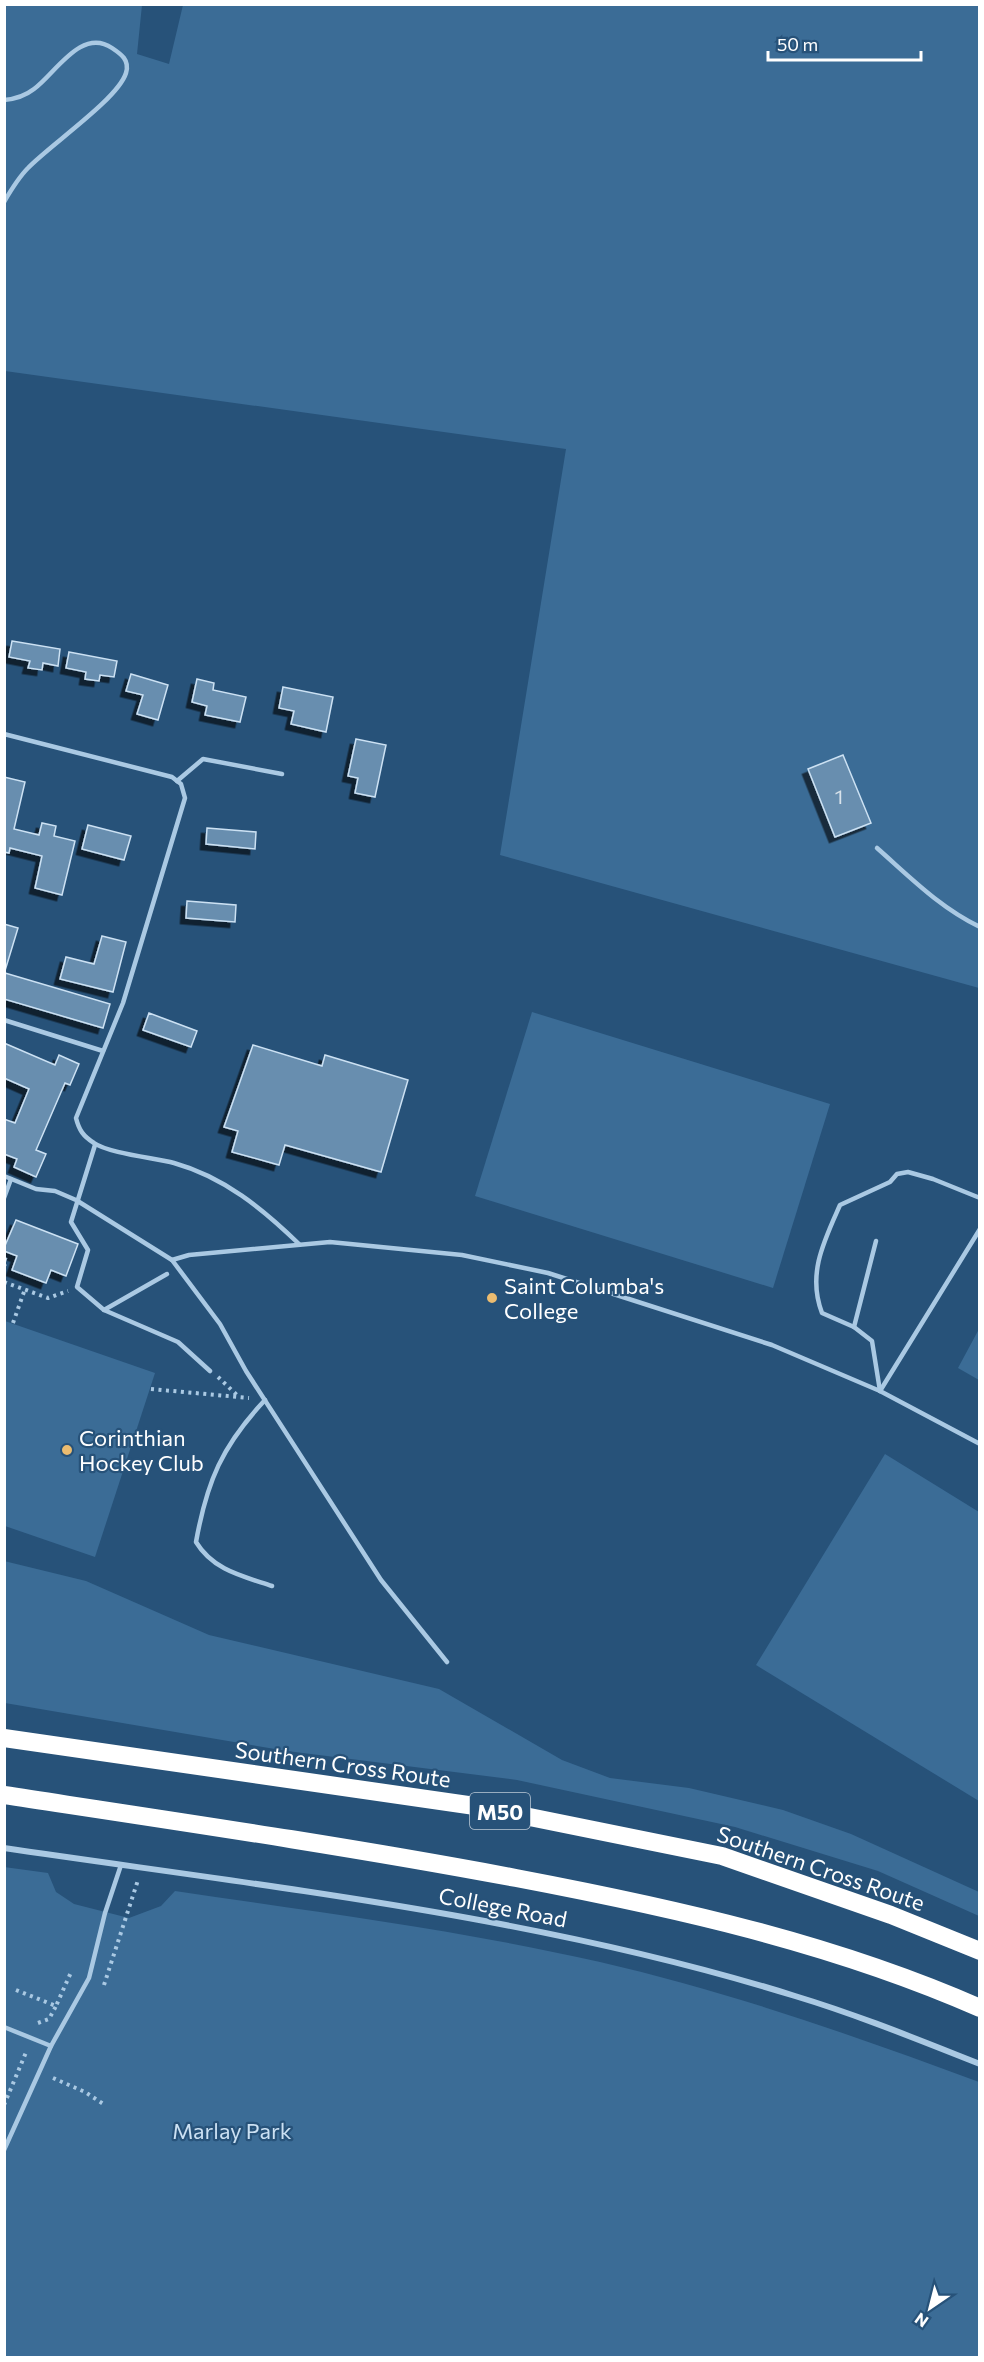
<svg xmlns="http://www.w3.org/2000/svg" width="984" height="2362" font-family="Commissioner,sans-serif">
<defs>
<filter id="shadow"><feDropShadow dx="-5.5" dy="5.5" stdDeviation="0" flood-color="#0009"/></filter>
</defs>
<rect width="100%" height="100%" fill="#275279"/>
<g fill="#3b6c96">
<path d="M5,5H142L137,54L169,64L183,5H979V988L500,855L566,449L5,371Z"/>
<path d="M532,1012L830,1104L773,1288L475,1196Z"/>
<path d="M5,1321L155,1373L95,1557L5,1526Z"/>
<path d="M979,1329V1380L958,1368Z"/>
<path d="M885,1454L979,1512V1801L756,1665Z"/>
<path d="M4,1561L86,1581L209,1635L439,1689L562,1760L610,1778L689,1788L783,1810L851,1834L979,1892V1916L878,1871L735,1827L517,1780L287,1751L5,1703Z"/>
<path d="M4,1867L48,1873L56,1892L74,1904L129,1918L161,1906L175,1891C317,1912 460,1930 600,1962C730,1992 855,2036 979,2082V2357H5Z"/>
</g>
<g fill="#678eaf" stroke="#cce1f3" stroke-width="1.5" filter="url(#shadow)">
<path d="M12,641L60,649L58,666L43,663L42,670L28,668L30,661L9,657Z"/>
<path d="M69,652L117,661L114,677L100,675L99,681L85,679L86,672L66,668Z"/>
<path d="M131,674L168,685L158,720L137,714L143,695L126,691Z"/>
<path d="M197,679L214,683L213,690L246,697L240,722L205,715L207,706L192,702Z"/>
<path d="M283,687L333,697L326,732L291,724L294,711L279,708Z"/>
<path d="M356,739L386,745L375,797L355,793L358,778L348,776Z"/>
<path d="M843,755L871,823L835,837L808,769Z"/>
<path d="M4,777L25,782L14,829L39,835L42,823L56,826L54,836L75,841L62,895L35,888L42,856L10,848L9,853L4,852Z"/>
<path d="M88,825L131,836L124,860L82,849Z"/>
<path d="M207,828L256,832L255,849L206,844Z"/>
<path d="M187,901L236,905L235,922L186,918Z"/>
<path d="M4,924L18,928L4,974Z"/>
<path d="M102,936L126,942L113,992L60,979L66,957L94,964Z"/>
<path d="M5,973L110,1004L103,1028L4,999Z"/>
<path d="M149,1013L197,1031L191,1047L143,1030Z"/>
<path d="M4,1043L55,1065L59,1055L79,1064L70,1085L65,1083L36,1150L46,1154L36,1177L14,1167L17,1159L4,1154V1119L15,1123L29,1089L4,1078Z"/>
<path d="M253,1045L322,1066L325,1055L408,1080L381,1172L285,1145L279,1165L232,1152L238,1131L224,1127Z"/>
<path d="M16,1220L78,1244L66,1276L51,1270L46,1283L12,1270L17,1256L4,1251V1248Z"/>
</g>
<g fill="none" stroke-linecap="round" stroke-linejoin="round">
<g stroke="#aac9e3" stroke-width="4" stroke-dasharray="3 4.5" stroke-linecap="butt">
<path d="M4,1259L7,1260L4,1266"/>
<path d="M4,1282L48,1298L68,1291"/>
<path d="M13,1323L25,1289"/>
<path d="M218,1377L239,1397"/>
<path d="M151,1389L249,1398"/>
<path d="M104,1985L138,1880"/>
<path d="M16,1990L56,2006L72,1970"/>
<path d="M38,2023L49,2019L56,2006"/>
<path d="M53,2078L85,2092L105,2105"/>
<path d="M4,2105L27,2050"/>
</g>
<g stroke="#aac9e3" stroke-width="4.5">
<path d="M4,100C16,99 25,96 34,89C55,74 81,27 112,48C121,54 130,60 126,73C118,99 50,145 28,168C19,177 11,190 4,202"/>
<path d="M4,734L172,777L181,784L185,798L123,1003L76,1118C79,1130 83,1136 94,1143C108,1153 154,1158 174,1163C224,1177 263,1209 299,1244"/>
<path d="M177,781L203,759L282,774"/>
<path d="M877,848C910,877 939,907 980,927"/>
<path d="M4,1020L103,1051"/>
<path d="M95,1145L71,1222L88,1250L77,1287L104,1310L178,1342L210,1371"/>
<path d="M4,1176L36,1189L55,1191L76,1200L172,1260L220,1324L246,1371L381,1580L447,1662"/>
<path d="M4,1198L11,1179"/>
<path d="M172,1260L189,1255L330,1242L462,1255L548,1273L772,1345L880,1391L980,1444"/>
<path d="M104,1310L167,1274"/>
<path d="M854,1327L876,1241"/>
<path d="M880,1391L872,1341L854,1327L822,1313C807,1274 824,1241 840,1205L890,1182L897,1174L908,1172L933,1179L980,1198"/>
<path d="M880,1391L980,1229"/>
<path d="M265,1400C222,1446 207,1481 196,1542C213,1570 242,1576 272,1586"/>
<path d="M4,2027L51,2046"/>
<path d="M4,2150L51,2046L89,1978L105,1913L121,1865"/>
</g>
<path stroke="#aac9e3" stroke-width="6" d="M4,1848C269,1887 539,1916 795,1996C858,2015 919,2040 980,2064"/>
<g stroke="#fff" stroke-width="18">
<path d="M4,1738L475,1806L722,1856L891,1915L980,1951"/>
<path d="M4,1795C175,1821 346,1846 516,1878C674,1908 832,1943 980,2008"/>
</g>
</g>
<g fill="#ebbc70" stroke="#275279" stroke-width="2">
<circle cx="492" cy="1298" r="6"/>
<circle cx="67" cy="1450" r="6"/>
</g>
<g text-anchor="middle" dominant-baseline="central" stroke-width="4.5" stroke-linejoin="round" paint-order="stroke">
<g font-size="20" fill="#d9e3eb">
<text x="839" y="796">1</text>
</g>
<rect fill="#275279" stroke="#becbd7" stroke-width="1.5" x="470" y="1793" width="60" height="36" rx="4.5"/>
<g font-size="21" font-weight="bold" fill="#fff">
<text x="500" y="1811">M50</text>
</g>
<g font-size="22" fill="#fff" stroke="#275279" text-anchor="start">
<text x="504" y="1285">Saint Columba's<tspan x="504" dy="25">College</tspan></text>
<text x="79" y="1437">Corinthian<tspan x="79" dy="25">Hockey Club</tspan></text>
</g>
<g font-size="22" fill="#fff" stroke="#275279">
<text transform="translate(343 1764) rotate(8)">Southern Cross Route</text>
<text transform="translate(821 1868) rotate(19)">Southern Cross Route</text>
<text transform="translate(503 1907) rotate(11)">College Road</text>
</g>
<g font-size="22" fill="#cce1f3" stroke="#275279">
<text x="232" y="2130">Marlay Park</text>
</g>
</g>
<rect width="984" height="2362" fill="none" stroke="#ffffff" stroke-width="12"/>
<g transform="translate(930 2308) rotate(215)" stroke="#275279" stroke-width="4.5" paint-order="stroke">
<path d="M0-4.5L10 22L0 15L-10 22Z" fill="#ffffff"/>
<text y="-9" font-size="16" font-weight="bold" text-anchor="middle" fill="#ffffff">N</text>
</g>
<path d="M768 51v9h153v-9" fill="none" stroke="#ffffff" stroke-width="3"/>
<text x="777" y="51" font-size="18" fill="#ffffff" stroke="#275279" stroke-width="4.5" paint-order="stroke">50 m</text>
</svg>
